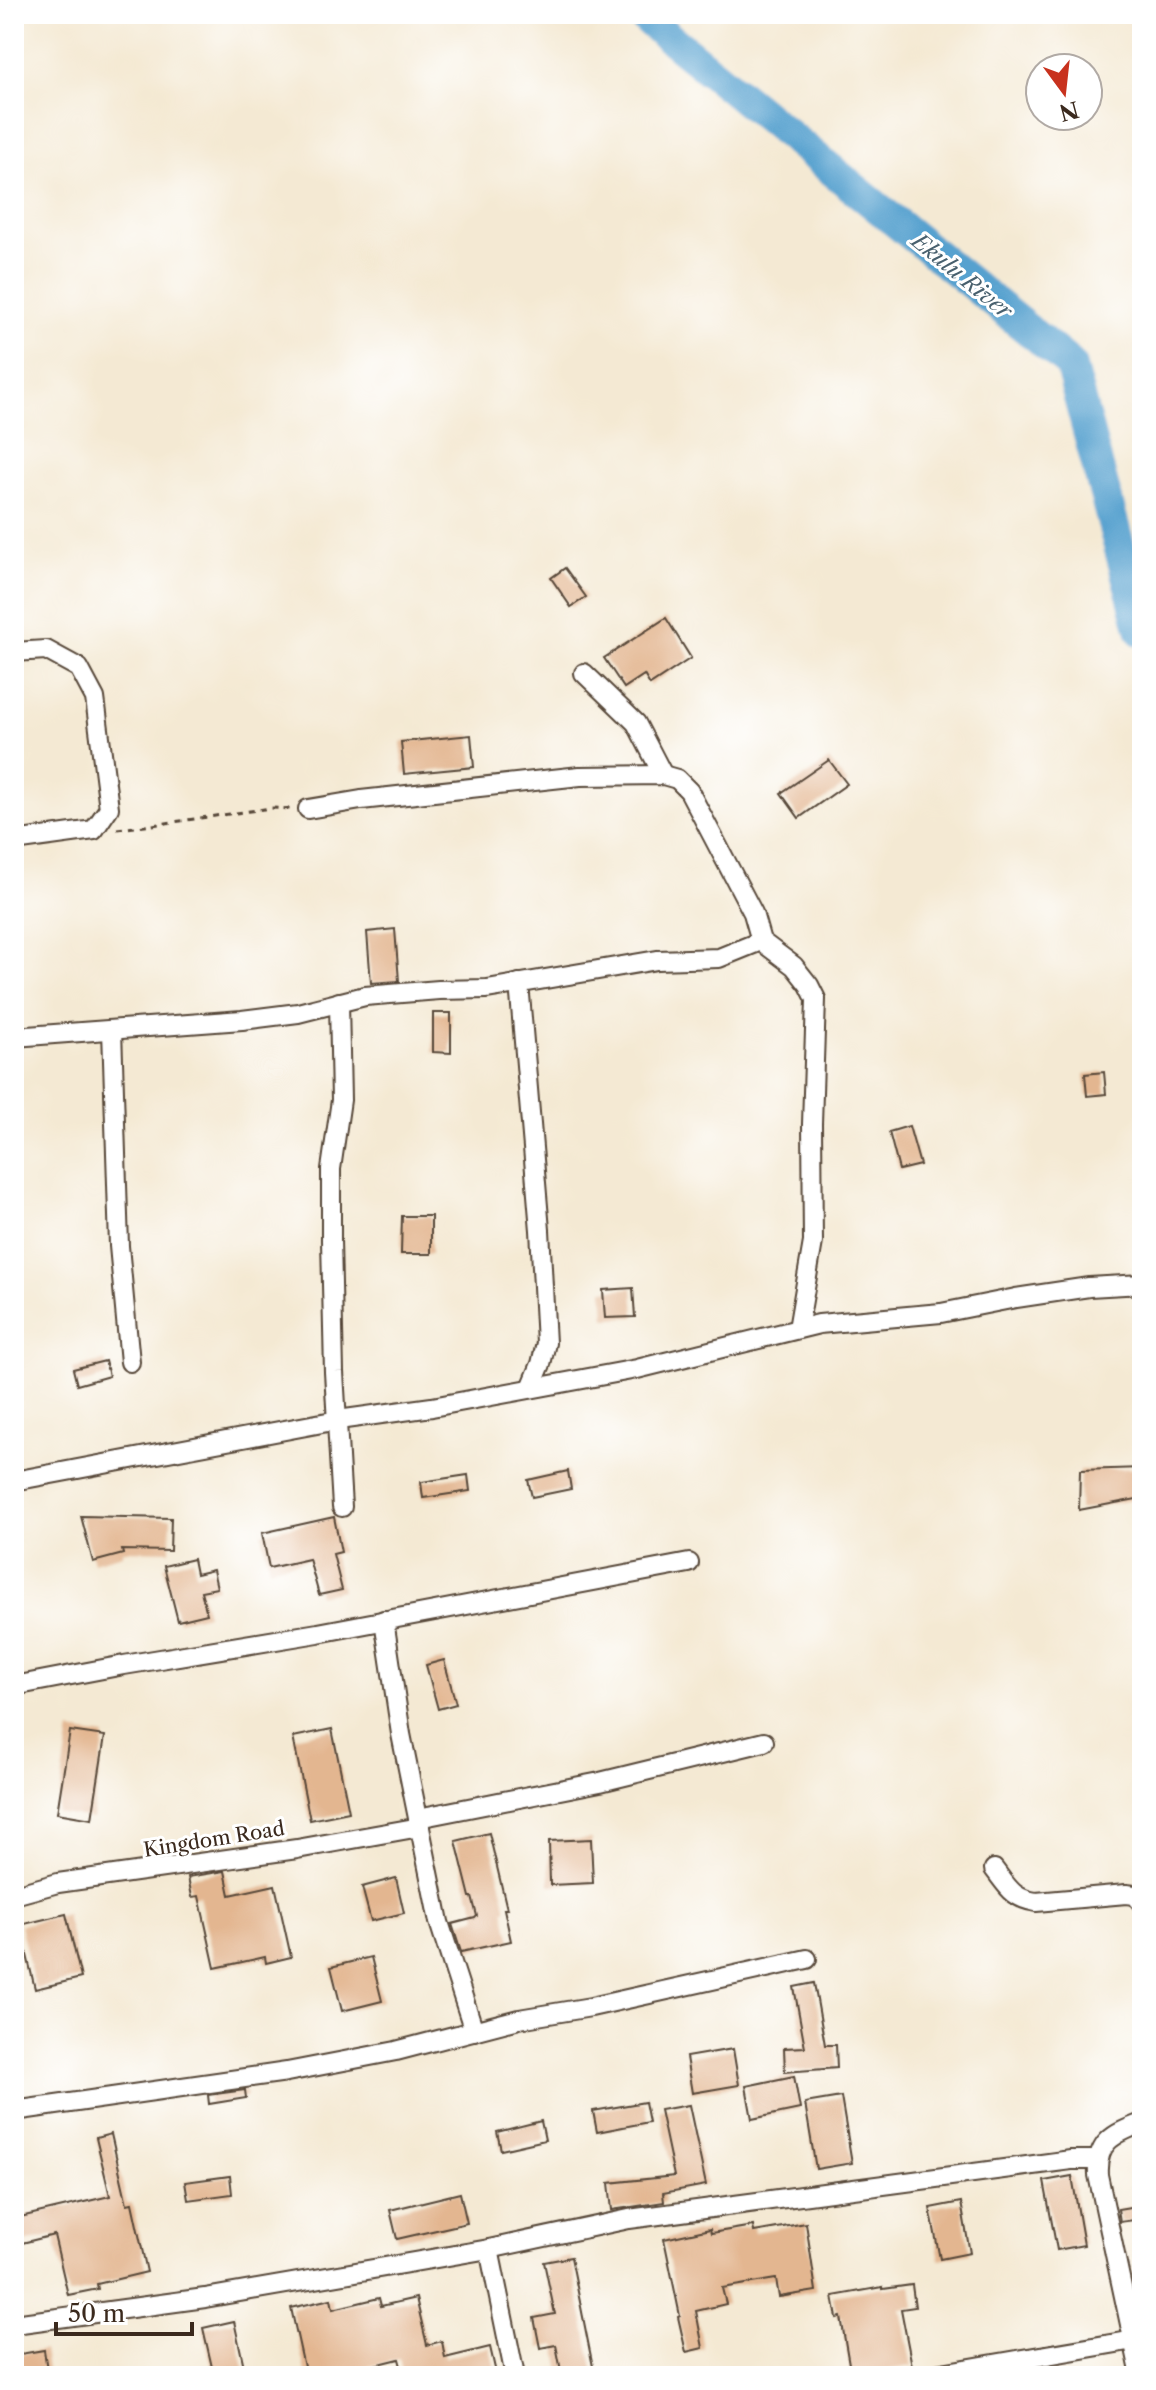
<svg xmlns="http://www.w3.org/2000/svg" width="1156" height="2390" font-family="'Libre Caslon Text',serif">
<rect width="100%" height="100%" fill="#fff"/>
<filter id="ink" filterUnits="userSpaceOnUse"><feTurbulence type="fractalNoise" baseFrequency=".0125" numOctaves="2"/><feDisplacementMap in="SourceGraphic" scale="16" xChannelSelector="R" yChannelSelector="G"/><feConvolveMatrix kernelMatrix="1 2 1 2 8 2 1 2 1" color-interpolation-filters="sRGB"/></filter>
<filter id="wash" filterUnits="userSpaceOnUse"><feTurbulence type="fractalNoise" baseFrequency=".006" numOctaves="4" result="noise"/><feDisplacementMap in="SourceGraphic" scale="32" xChannelSelector="R" yChannelSelector="G"/><feGaussianBlur stdDeviation="1.8" result="paint"/><feColorMatrix in="noise" values="0 0 0 0 0 0 0 0 0 0 0 0 0 0 0 0 0 1.4 0 .05"/><feComposite in="paint" operator="in"/></filter>
<g filter="url(#wash)">
<rect width="100%" height="100%" fill="#f4e9d3"/>
<g fill="none" stroke-linecap="round" stroke-linejoin="round">
<path stroke="#57a1cf" stroke-width="32" d="M640,14L1070,364L1142,631"/>
</g>
<g id="blocks">
<g fill="#e3b690">
<path d="M565,568L586,597L571,607L551,578Z"/>
<path d="M666,618L691,658L650,685L644,675L624,688L604,658Z"/>
<path d="M471,735L474,767L404,774L401,742Z"/>
<path d="M829,760L847,784L799,818L781,793Z"/>
<path d="M395,929L399,981L371,983L367,932Z"/>
<path d="M433,1013H451V1053L433,1052Z"/>
<path d="M1104,1072L1106,1094L1087,1096L1085,1074Z"/>
<path d="M909,1126L920,1165L899,1170L889,1132Z"/>
<path d="M402,1216H431V1254H401Z"/>
<path d="M633,1288L635,1317L605,1318L603,1290Z"/>
<path d="M105,1361L109,1376L77,1385L73,1369Z"/>
<path d="M1142,1468V1498L1079,1510L1080,1470Z"/>
<path d="M568,1471L571,1489L532,1497L528,1480Z"/>
<path d="M468,1475L470,1491L423,1498L421,1482Z"/>
<path d="M81,1516L171,1518L170,1551L122,1550L123,1554L93,1562Z"/>
<path d="M334,1517L341,1552L333,1554L342,1590L319,1595L309,1559L269,1568L262,1533Z"/>
<path d="M193,1559L196,1574L213,1570L217,1588L201,1591L207,1614L178,1621L164,1566Z"/>
<path d="M444,1660L456,1704L438,1709L426,1665Z"/>
<path d="M332,1729L349,1812L310,1820L293,1737Z"/>
<path d="M70,1731L105,1736L92,1819L57,1813Z"/>
<path d="M489,1833L507,1909H504L511,1941L461,1952L452,1924L475,1918L477,1916L472,1897H470L456,1841Z"/>
<path d="M591,1839L593,1883L550,1885L549,1841Z"/>
<path d="M225,1871L230,1895L275,1885L291,1957L266,1963L265,1957L215,1968L199,1896L192,1897L188,1877Z"/>
<path d="M396,1878L404,1913L371,1921L362,1887Z"/>
<path d="M66,1914L81,1978L35,1989L20,1925Z"/>
<path d="M371,1957L382,2001L342,2011L331,1967Z"/>
<path d="M814,1983L825,2045H836L837,2068L785,2072L784,2048L805,2047L794,1987Z"/>
<path d="M733,2049L739,2085L692,2093L686,2057Z"/>
<path d="M794,2076L800,2109L752,2119L746,2086Z"/>
<path d="M245,2090L246,2098L209,2104L208,2095Z"/>
<path d="M841,2097L852,2163L816,2169L805,2103Z"/>
<path d="M645,2102L649,2122L597,2132L593,2111Z"/>
<path d="M689,2105L706,2185L663,2193L664,2202L612,2210L609,2183L674,2176L660,2110Z"/>
<path d="M541,2121L545,2140L501,2150L497,2132Z"/>
<path d="M111,2134L127,2204L132,2203L147,2272L97,2284L98,2289L68,2295L54,2235L22,2243L16,2218L110,2196L96,2138Z"/>
<path d="M230,2176L232,2194L188,2200L185,2182Z"/>
<path d="M1072,2176L1084,2245L1057,2250L1044,2181Z"/>
<path d="M460,2193L467,2223L397,2239L390,2210Z"/>
<path d="M961,2202L970,2253L940,2259L930,2208Z"/>
<path d="M1142,2205V2219L1120,2222L1118,2209Z"/>
<path d="M806,2223L816,2291L779,2297L776,2279L722,2288L726,2304L696,2311L703,2348L686,2352L678,2317L680,2316L664,2239L710,2229L711,2233L753,2226L754,2232Z"/>
<path d="M571,2257L590,2352L595,2376H562L556,2345L540,2348L534,2318L555,2314L544,2262Z"/>
<path d="M912,2285L915,2307L901,2309L912,2366L851,2376L841,2317L837,2318L833,2296L883,2287V2289Z"/>
<path d="M379,2298L381,2306L416,2298L427,2345L442,2341L445,2358L490,2347L496,2373L483,2376H406L404,2369L402,2370L399,2359L331,2376H306L291,2308L331,2299L333,2309Z"/>
<path d="M234,2321L246,2376H214L203,2328Z"/>
<path d="M44,2350L48,2376H14V2355Z"/>
</g>
</g>
</g>
<g filter="url(#ink)">
<use href="#blocks" fill-opacity="0" stroke="#574739" stroke-width="2"/>
<g fill="none" stroke-linecap="round" stroke-linejoin="round">
<defs>
<g id="street">
<path d="M14,652L46,650L79,668L95,698L109,808L94,830L14,841"/>
<path d="M584,673L636,723L663,775"/>
<path d="M308,809L361,800L580,776L663,775L677,779L689,791L753,913L761,941L794,966L809,985L816,999L812,1124L813,1242L798,1329"/>
<path d="M519,983L540,1230L546,1343L541,1364L531,1388"/>
<path d="M339,1002L341,1100L331,1169V1240L334,1372L342,1507"/>
<path d="M112,1030L119,1246L130,1362"/>
<path d="M14,1037L242,1020L298,1013L365,996L439,990L487,989L657,960L719,958L761,941"/>
<path d="M14,1481L338,1420L432,1407L637,1369L819,1324L941,1313L1016,1298L1089,1287L1142,1284"/>
<path d="M384,1620L401,1734L439,1922L474,2031"/>
<path d="M14,1686L124,1665L318,1633L689,1563"/>
<path d="M418,1818L600,1782L764,1742"/>
<path d="M994,1869C1008,1887 1012,1898 1036,1902L1126,1894L1135,1895L1142,1903"/>
<path d="M14,1895L58,1883L297,1849L420,1827"/>
<path d="M14,2111L287,2072L396,2051L519,2019L591,2007L807,1959"/>
<path d="M489,2249L515,2376"/>
<path d="M14,2324L205,2298L489,2249L629,2219L1071,2160H1097"/>
<path d="M924,2376L1134,2340"/>
<path d="M1141,2376L1098,2175C1096,2142 1113,2134 1142,2123"/>
</g>
</defs>
<use href="#street" stroke="#574739" stroke-width="22"/>
<path stroke="#574739" stroke-width="3" stroke-dasharray="6 6" stroke-linecap="butt" d="M117,829L145,826L271,808L292,809"/>
<use href="#street" stroke="#fff" stroke-width="18"/>
</g>
</g>
<g text-anchor="middle" dominant-baseline="central" stroke-width="6" stroke-linejoin="round" paint-order="stroke">
<g font-size="20" fill="#3b2a1e" stroke="#fff">
<text transform="translate(214 1839) rotate(-9)">Kingdom Road</text>
</g>
<g font-size="22" font-style="italic" fill="#48606e" stroke="#fff">
<text transform="translate(962 276) rotate(39)">Ekulu River</text>
</g>
</g>
<rect width="1156" height="2390" fill="none" stroke="#fff" stroke-width="48"/>
<g transform="translate(1064 92) rotate(165)"><circle r="38" fill="#ffffff" stroke="#b1aaa5" stroke-width="2"/>
<path d="M0-6L14 30L0 20L-14 30Z" fill="#c8321e"/>
<text y="-12" font-size="22" font-weight="bold" text-anchor="middle" fill="#3b2a1e">N</text>
</g>
<path d="M56 2322v12h136v-12" fill="none" stroke="#3b2a1e" stroke-width="4"/>
<text x="68" y="2322" font-size="24" fill="#3b2a1e" stroke="#ffffff" stroke-width="6" paint-order="stroke">50 m</text>
</svg>
